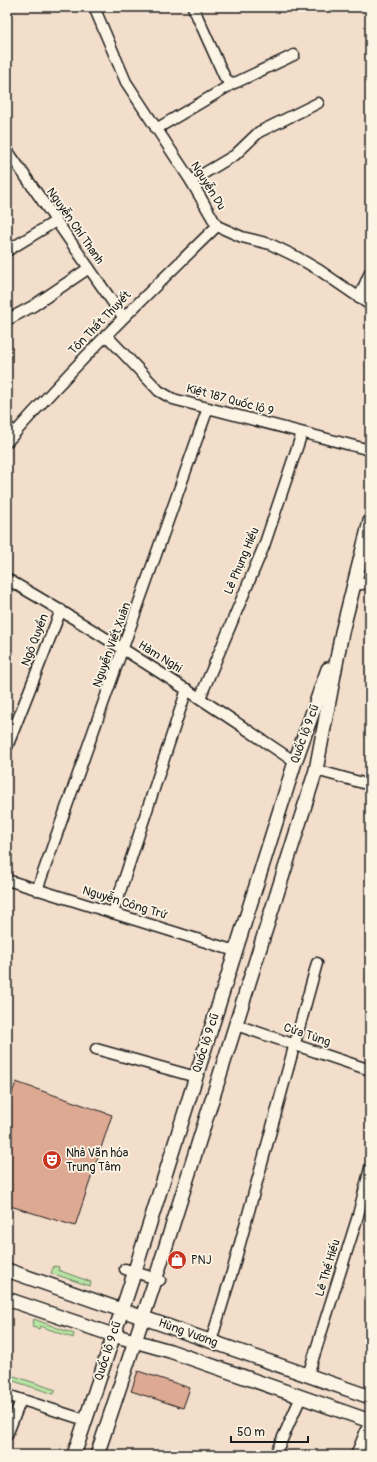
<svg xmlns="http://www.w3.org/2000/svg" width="377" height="1462" font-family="Pangolin,sans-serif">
<rect width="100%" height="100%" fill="#f3decc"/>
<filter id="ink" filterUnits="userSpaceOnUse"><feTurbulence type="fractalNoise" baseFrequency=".025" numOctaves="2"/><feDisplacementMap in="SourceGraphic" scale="8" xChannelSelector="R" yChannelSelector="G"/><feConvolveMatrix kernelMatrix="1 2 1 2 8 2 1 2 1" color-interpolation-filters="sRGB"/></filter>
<g filter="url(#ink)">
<g fill="#b7e5a3" stroke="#6a8060">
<path d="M54,1266L59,1267L58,1270L91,1282L90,1286L51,1273Z"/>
<path d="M34,1319L74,1334L73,1338L40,1326L39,1329L32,1327Z"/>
<path d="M7,1368L11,1370V1375L56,1390L54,1394L7,1379Z"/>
</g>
<g fill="#dea992" stroke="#1c1c1c">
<path d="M16,1082L112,1115L75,1226L7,1205V1108Z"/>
<path d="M138,1371L190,1388L183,1408L131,1391Z"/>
</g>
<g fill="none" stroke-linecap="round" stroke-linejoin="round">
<defs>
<g id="minor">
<path d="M94,7L126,82L191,181L217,226L242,237L270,244L295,256L319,270L370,305"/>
<path d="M193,7L225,78L231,83L237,82L294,55"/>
<path d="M156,129L234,83"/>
<path d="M7,150L123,317"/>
<path d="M191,181L235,155L259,132L318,103"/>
<path d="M7,251L56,221"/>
<path d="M359,298L370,272"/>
<path d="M7,320L33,306L89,268"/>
<path d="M106,335L159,391L173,399L370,450"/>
<path d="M7,426L15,433"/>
<path d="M7,442C73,366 145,296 217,226"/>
<path d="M7,579C106,636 201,698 295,762"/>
<path d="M353,585L370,583"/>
<path d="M200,698L264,546L302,433"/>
<path d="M7,747L61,610"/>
<path d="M316,770L370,785"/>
<path d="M7,880L235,951"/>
<path d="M37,890L208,408"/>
<path d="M113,913L187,689"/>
<path d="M236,1025L370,1070"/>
<path d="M96,1049L196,1077"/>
<path d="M125,1269L160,1280"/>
<path d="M211,1341L233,1269L317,963"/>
<path d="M308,1375L357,1219L370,1168"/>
<path d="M7,1395L85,1420"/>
<path d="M7,1435L21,1400"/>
<path d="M275,1455L301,1397"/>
<path d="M356,1455L370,1421"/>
</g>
<g id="major">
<path d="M7,1270L370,1397"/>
<path d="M7,1299L113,1335L170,1351L370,1421"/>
<path d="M74,1455L132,1280L295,762L328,669"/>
<path d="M97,1455L153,1287L316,770L342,632L370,521"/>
</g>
</defs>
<use href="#minor" stroke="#1c1c1c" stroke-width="13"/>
<use href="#major" stroke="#1c1c1c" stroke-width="16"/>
<use href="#minor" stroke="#fcf5e5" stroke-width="10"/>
<use href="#major" stroke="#fcf5e5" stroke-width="13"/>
</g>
</g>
<defs>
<symbol id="theatre-disc" viewBox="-11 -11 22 22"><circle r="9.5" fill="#c8321e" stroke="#fcf5e5"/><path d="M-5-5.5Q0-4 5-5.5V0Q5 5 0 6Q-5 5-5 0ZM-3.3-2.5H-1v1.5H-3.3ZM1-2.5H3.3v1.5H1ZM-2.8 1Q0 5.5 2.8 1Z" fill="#fff"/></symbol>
<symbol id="shop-disc" viewBox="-11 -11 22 22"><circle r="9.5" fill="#c8321e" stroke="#fcf5e5"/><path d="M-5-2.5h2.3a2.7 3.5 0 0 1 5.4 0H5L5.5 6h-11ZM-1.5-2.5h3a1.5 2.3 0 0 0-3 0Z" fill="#fff"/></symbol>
</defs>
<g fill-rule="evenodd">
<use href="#theatre-disc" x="41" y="1149" width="22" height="22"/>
<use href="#shop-disc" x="166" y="1249" width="22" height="22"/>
</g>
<g text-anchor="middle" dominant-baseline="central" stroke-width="3.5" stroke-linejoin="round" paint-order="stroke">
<g font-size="12" fill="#1c1c1c" stroke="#fcf5e5">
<text transform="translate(208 186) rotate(58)">Nguyễn Du</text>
<text transform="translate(75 226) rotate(55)">Nguyễn Chí Thanh</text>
<text transform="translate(100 323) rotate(-46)">Tôn Thất Thuyết</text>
<text transform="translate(230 400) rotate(15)">Kiệt 187 Quốc lộ 9</text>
<text transform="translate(242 561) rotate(-67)">Lê Phụng Hiểu</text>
<text transform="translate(35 640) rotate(-69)">Ngô Quyền</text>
<text transform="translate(112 645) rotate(-70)">Nguyễn Viết Xuân</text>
<text transform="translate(160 657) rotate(32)">Hàm Nghi</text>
<text transform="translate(305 734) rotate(-70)">Quốc lộ 9 cũ</text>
<text transform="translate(125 903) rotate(17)">Nguyễn Công Trứ</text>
<text transform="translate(307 1035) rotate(19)">Cửa Tùng</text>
<text transform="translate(206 1043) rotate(-72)">Quốc lộ 9 cũ</text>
<text transform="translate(328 1268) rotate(-73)">Lê Thế Hiếu</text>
<text transform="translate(188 1333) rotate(20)">Hùng Vương</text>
<text transform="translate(108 1351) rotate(-72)">Quốc lộ 9 cũ</text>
</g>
<g font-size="12" fill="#1c1c1c" stroke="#fcf5e5" text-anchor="start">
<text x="66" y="1153">Nhà Văn hóa<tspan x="66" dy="14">Trung Tâm</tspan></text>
<text x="191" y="1260">PNJ</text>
</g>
</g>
<rect width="377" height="1462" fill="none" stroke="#fcf5e5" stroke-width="24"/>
<rect x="12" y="12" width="353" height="1438" fill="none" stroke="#1c1c1c" stroke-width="1.5" filter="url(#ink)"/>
<path d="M231 1436v6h77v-6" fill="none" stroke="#1c1c1c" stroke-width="2"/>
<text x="237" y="1436" font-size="12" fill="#1c1c1c" stroke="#fcf5e5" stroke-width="3" paint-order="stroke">50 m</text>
</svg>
